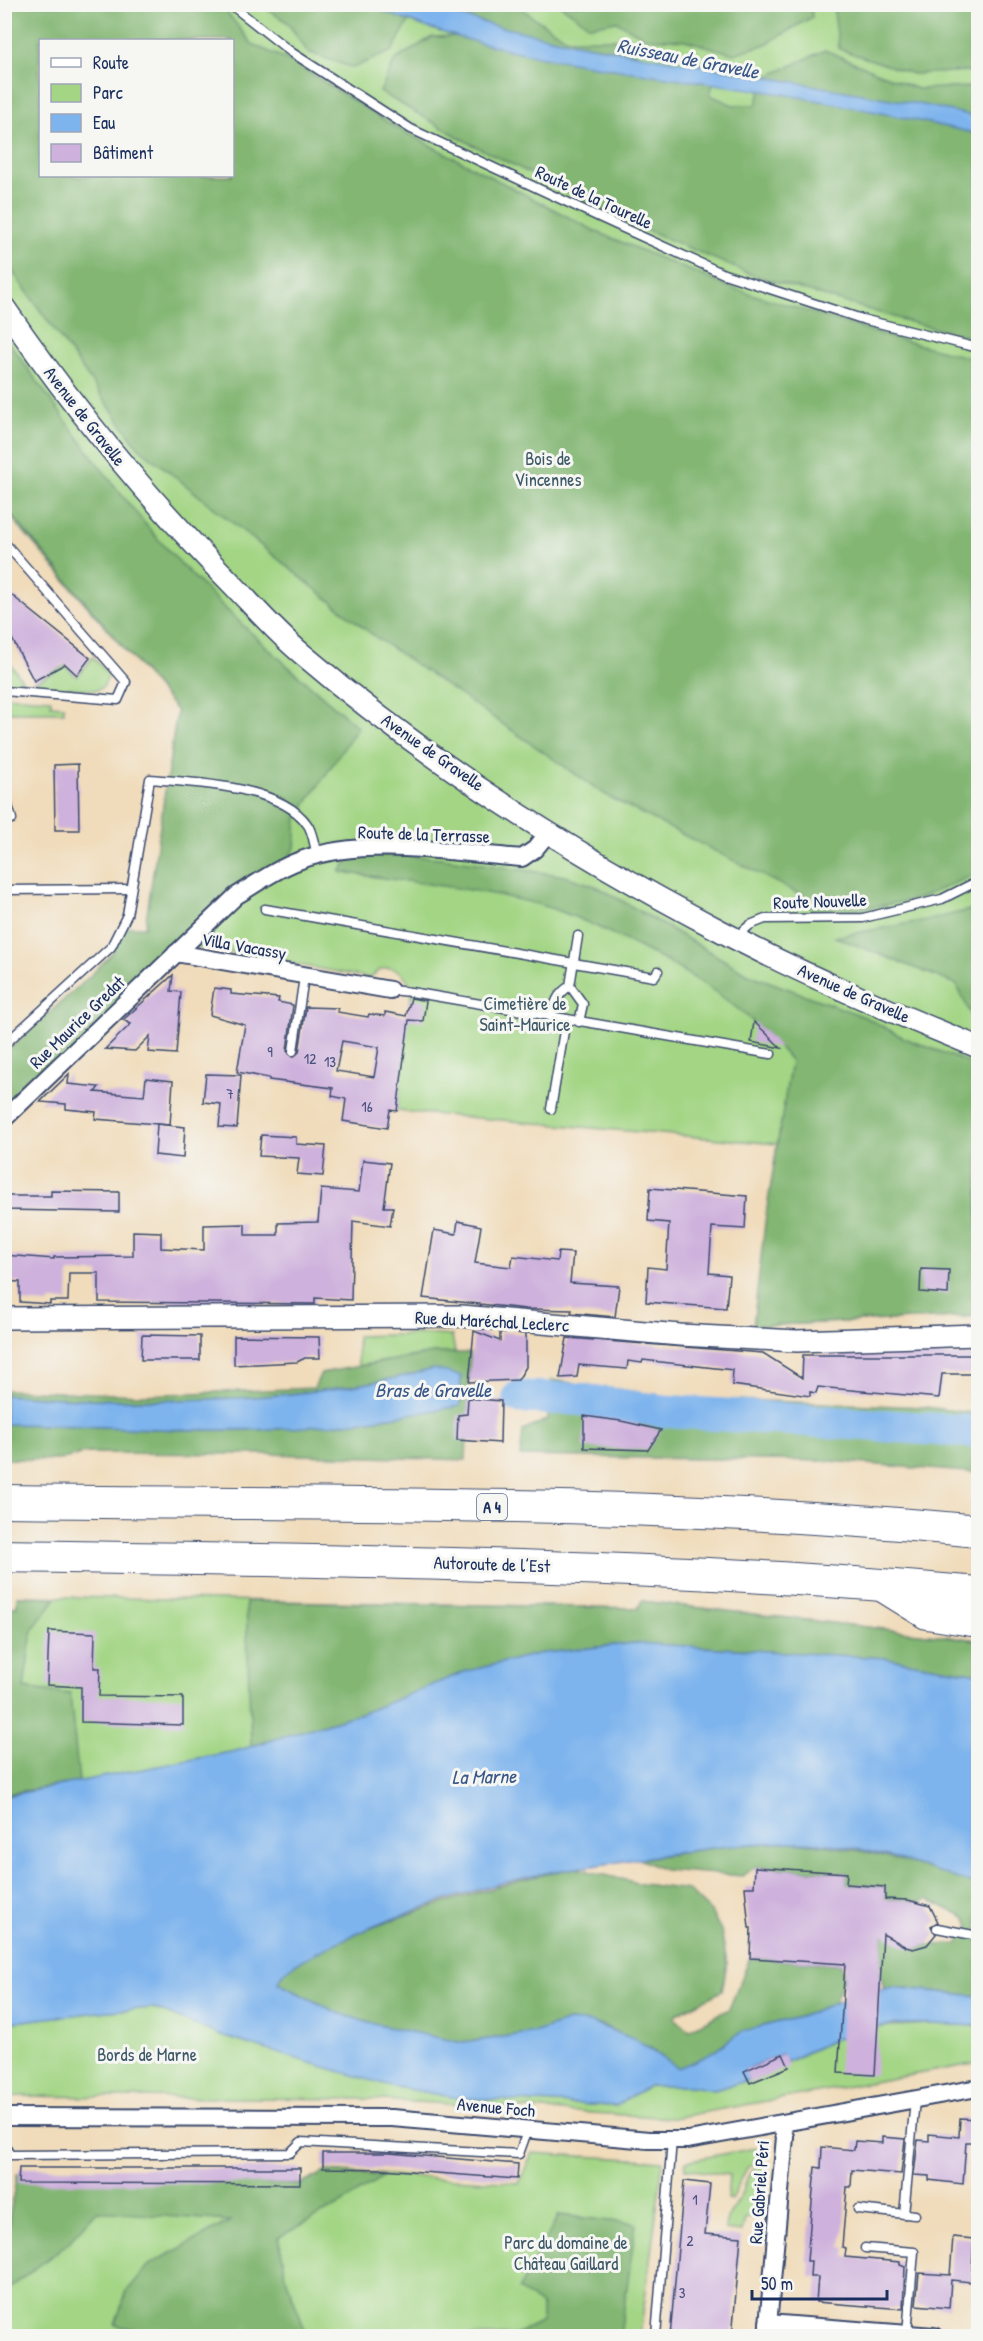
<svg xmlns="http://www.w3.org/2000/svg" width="983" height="2341" font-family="'Patrick Hand',sans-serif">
<rect width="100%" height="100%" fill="#f6f6f2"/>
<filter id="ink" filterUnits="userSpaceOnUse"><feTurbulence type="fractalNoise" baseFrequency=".0167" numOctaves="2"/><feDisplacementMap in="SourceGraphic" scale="12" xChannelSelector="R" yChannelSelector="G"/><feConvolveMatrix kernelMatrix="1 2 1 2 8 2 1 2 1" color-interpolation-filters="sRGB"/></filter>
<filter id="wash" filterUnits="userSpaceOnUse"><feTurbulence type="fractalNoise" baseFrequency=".008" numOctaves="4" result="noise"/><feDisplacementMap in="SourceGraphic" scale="24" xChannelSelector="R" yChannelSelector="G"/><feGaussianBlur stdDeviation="1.35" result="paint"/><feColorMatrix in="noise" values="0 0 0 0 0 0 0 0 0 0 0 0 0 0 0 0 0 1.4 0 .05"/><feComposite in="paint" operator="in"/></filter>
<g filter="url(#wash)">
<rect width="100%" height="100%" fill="#f0dbba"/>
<g fill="#a3d584" stroke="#5f8271" stroke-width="1.5" fill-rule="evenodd">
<path d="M4,5H978V1316L753,1326L777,1144L397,1111L412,987C402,968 386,960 370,978L216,950V940L204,949L169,943L139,973L177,711L5,510ZM40,40H232V176H40Z"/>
<path d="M5,657L26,685L5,683Z"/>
<path d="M93,657L109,675L103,687L97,690L36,686L33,683L65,666L77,677Z"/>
<path d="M4,696L51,699V705L64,706V712H5Z"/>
<path d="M421,1334L452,1336L455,1353H433L358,1366L357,1336Z"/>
<path d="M17,1596L638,1608L642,1601L978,1640V1674L885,1658L368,1711L236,1751L5,1796V1607H17Z"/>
<path d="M154,2008L222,2036L391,2086L458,2098L615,2106L649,2086H692L714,2090L749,2080L840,2037L878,2027L930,2024L978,2026V2063L673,2118L368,2099L5,2096L4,2023L107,2011Z"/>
<path d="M756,2148L766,2155L747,2168L731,2200L727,2199L729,2175L685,2169L686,2161Z"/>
<path d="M532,2153L663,2161L640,2336H5V2243L17,2174L300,2185L327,2171L519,2183Z"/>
<path d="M765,2164L761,2216L754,2215L745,2219L742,2232L725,2230C725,2215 734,2210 740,2197C746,2184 749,2167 765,2164Z"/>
</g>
<g fill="#82b672" stroke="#4e7268" stroke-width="1.5" fill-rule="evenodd">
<path d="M501,4L519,5L531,16L567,39H615L652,64L718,63L710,95L733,105H756L764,78L825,50L917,89L972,87L978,90V339L910,322L750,274L630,223L469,143L380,92L395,60L432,37L461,36L473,10Z"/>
<path d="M4,5H221L252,44L292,62L397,128L597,232L732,288L890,337L978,360V873L918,899L816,917L805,897L609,797L374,636L138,447L5,261ZM40,40H232V176H40Z"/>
<path d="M260,5H418L392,51L353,68L308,52L287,22Z"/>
<path d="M560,5H811L812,17L766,44L734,54L685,40L646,38L616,21L590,26Z"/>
<path d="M833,5H978V75L968,71L913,74L839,49Z"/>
<path d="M4,336C55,404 103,476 159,540C220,608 289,668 358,727L297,817L295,848L279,870L236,896L5,1119V1053L91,975L113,952L125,927H145L177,711L5,507Z"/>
<path d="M353,853L441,858L565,876L598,887L748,974L865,1017L904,1038L978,1066V1316L753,1326L766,1214L791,1061C746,1006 689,972 627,941C594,925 561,909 525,901C465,887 402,881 340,872Z"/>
<path d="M978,908V1021L973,1019L956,984L835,937L937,918Z"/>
<path d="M433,1353H470L466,1460L267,1454L85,1453L60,1460L5,1459V1424C94,1425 184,1433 274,1429C336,1426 399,1416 460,1406L434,1369C294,1405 148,1404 5,1395V1390L143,1395L314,1388L321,1373Z"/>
<path d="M551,1380L682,1398L926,1407L978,1414V1473L829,1461L520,1456L523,1431L548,1419Z"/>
<path d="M17,1596L57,1597L32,1630L24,1688L70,1694L79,1782L5,1794V1607H17Z"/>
<path d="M246,1601L638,1608L642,1601L978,1640V1674L885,1658L634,1643L537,1654L464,1672L368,1711L251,1746Z"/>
<path d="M791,1842C862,1847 912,1861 978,1886V1996L906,1988L884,1989L880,1973L883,1933L913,1949L927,1945L957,1944L970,1926L967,1919L928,1899L920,1902L890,1899L884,1907L885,1887L850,1884L844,1905L847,1873L755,1867L743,1876L664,1870L639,1859L725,1846Z"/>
<path d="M576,1868L642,1884L688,1890L711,1912L721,1930L727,1963L722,1991L676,2014L675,2019L689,2030L729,2009L750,1958L841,1964L844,1978L834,2003L800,2017L743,2031L704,2057L678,2069L652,2049L602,2025L569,2021L536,2032L463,2043L369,2023L338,2013L278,1983C285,1944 534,1873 576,1868Z"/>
<path d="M327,2171L383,2176L344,2202L279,2237L287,2281L306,2333C243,2341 176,2340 115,2325L127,2291L149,2265L230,2221L97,2211L68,2243L5,2292V2243L17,2174L300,2185Z"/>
<path d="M559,2215L636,2224L620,2336H512L542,2321V2306L519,2289Z"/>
</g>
<g fill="#7eb4ed" stroke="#4c72a6" stroke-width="1.5">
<path d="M369,5H421L496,26L575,43L929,106L978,117V134C907,118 836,103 764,91C635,71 489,59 369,5Z"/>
<path d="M434,1369L461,1376L460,1406C399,1416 336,1426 274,1429C184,1433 94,1425 5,1424V1395C148,1404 294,1405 434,1369Z"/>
<path d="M634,1643L885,1658L978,1674V1886C918,1864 855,1841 790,1842C727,1844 667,1854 605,1864C589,1867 572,1868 556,1871C485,1884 384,1918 320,1951C308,1957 281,1968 278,1983L338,2013L369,2023L463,2043L536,2032L569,2021L593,2023L636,2040L678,2068L704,2057L743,2031L800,2017L834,2003L891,1987L978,1996V2026C946,2025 909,2021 877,2027C845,2033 816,2048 786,2062L782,2054L745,2070L749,2080L714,2090L692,2086H649L615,2106L458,2098L391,2086L297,2059L222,2036L154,2008L107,2011L5,2023V1796L236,1751L368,1711L464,1672L537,1654Z"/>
</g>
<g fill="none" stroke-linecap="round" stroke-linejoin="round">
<path stroke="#7eb4ed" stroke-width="33" d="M519,1397L576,1399L662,1411L978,1432"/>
</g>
<g id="blocks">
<g fill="#ceb1dc" fill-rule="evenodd">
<path d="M4,589L90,658L77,675L65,664L34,681L10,635L4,631Z"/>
<path d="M78,764L79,830H55L54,765Z"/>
<path d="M173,975L171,991L181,992L176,1054L148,1052L150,1036L135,1051L105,1049L131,1024L123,1020Z"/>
<path d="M214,988L231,990V994L279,998L278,1002L293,1005L287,1051L293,1057L299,1052L306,1007L338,1008L337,1012L368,1017L369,1014L385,1016V1012L406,1016L411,998L426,1001L423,1021L409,1020L397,1111L390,1110L387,1128L343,1121L346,1099L332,1096L333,1088L269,1080V1078L237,1072L245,1025L210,1015ZM342,1041L379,1047L374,1077L336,1071Z"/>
<path d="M754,1022L765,1032L781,1048L751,1042Z"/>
<path d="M69,1074L68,1084L99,1087L95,1092L144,1096L146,1078L173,1081L170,1125L95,1119L96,1112L66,1109V1104L40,1102Z"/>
<path d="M206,1074L241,1075L237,1128L219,1127L221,1104L203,1102Z"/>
<path d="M157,1124L185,1127L183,1158L155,1155Z"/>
<path d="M261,1135L296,1137V1144L326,1146L323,1176L297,1174L299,1158L259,1156Z"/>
<path d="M363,1160L390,1163L384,1207H393L390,1226L353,1221L351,1300L315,1298V1304L99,1302V1273H69L68,1301H50V1304L20,1302V1282L4,1281V1255L54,1259V1257L133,1256V1231L161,1232V1248L204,1250V1225L245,1224V1235H278V1223L318,1222L321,1189L359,1192Z"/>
<path d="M650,1188L747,1196L745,1229L712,1227L709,1273L729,1275L726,1308L646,1302L648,1267L666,1269L669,1223L648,1221Z"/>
<path d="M51,1191L119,1192V1212L4,1210V1196H51Z"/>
<path d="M458,1221L481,1226L475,1263L511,1267L513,1256L557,1261L558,1252L573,1253L570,1283L619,1286L615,1317L571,1313L572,1310L526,1309L423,1298L434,1230L456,1234Z"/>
<path d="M921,1269L949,1270L948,1294L920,1292Z"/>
<path d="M474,1331L500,1341V1332L526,1334V1367L518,1380L469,1382Z"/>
<path d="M142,1335L200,1336V1360H141Z"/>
<path d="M234,1336L319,1337L320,1358H305L297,1362L234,1365Z"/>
<path d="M567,1338L763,1353L802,1378L803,1355H969L978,1357V1374H942L939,1398L818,1387L816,1393L810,1392V1396L732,1385L733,1370L643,1360L642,1363L628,1361L627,1369L579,1365L577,1377L560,1378Z"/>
<path d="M468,1398L501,1401L500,1443L457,1440L458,1415L467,1414Z"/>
<path d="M584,1416L621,1421L661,1430L648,1450L584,1448Z"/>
<path d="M49,1631L95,1633L94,1668H100L99,1696L183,1697V1725L81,1722V1687L47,1685Z"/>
<path d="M755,1867L847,1873L846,1884L885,1887V1899L908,1900L930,1906L938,1922L931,1926L936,1934L927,1945L913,1949L906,1947L883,1934L875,2075L838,2073L845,1964L750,1958L751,1928H749L745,1887H754Z"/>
<path d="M783,2054L789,2067L750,2083L744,2071Z"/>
<path d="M960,2118L978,2119V2142H966L963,2184L929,2180V2176L914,2175L918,2140L929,2141V2134L959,2137Z"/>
<path d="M882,2137L905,2139L901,2174L852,2170L851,2187H847L842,2247L846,2248L845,2257L900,2262V2265L905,2267L903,2309L816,2302L818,2277H810L811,2261H807L815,2167L821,2168L822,2147L854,2150L855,2141L882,2143Z"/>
<path d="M323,2153H389L518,2164L517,2179L382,2169L323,2168Z"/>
<path d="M19,2168H300V2184L18,2183Z"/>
<path d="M684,2181L710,2184L705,2234L741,2237L732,2337H670Z"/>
<path d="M953,2237L974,2239L971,2282L951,2280L949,2308L916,2305L919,2273L950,2275Z"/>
</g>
</g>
</g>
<g filter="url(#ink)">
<use href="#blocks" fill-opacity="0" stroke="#3b496c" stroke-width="1.5"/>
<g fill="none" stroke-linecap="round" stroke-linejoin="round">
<defs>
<g id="service">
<path d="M230,4L291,52L411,129L601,218L724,274L862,319L978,348"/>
<path d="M4,542L126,682L118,700L4,691"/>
<path d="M4,792L12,819"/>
<path d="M4,890L130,889"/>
<path d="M265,909L654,977L658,971"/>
<path d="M736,937L750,925L765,919L863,918L942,899L978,881"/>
<path d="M570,986L583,1004L579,1022"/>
<path d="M390,990L411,992L771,1054"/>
<path d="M551,1017C555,1003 557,994 570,986L578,936"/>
<path d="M4,1045L111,947L127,915L150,779C194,783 280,785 307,824C313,831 314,846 317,855"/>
<path d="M293,1051L304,977"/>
<path d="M551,1109L566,1019"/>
<path d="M937,1928L978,1936"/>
<path d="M4,2144L10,2155L290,2153L301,2142L519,2154L528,2129"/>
<path d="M858,2209L915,2215"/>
<path d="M904,2214L915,2100"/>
<path d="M865,2248L914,2252L907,2334"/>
<path d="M656,2336L672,2140"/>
</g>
<g id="minor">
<path d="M176,953L390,990"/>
<path d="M4,1119L236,896C257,883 278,868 301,860C365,836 455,853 522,858L535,849L549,832"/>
<path d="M4,2117L392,2118L649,2140H688L978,2088"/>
<path d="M768,2323L934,2336"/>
<path d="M767,2336L785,2137L781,2124"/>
</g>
<g id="tertiary">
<path d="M4,307C73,408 149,500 235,587C256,609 277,633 301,653C425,759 572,853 717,929C801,974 890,1011 978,1047"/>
<path d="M4,1318L461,1316L680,1335L797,1341L978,1335"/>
</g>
<g id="motorway">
<path d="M4,1501C329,1505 655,1499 978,1531"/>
<path d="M4,1556C330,1561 655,1563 978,1593"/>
<path d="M885,1587L927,1613L978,1621"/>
</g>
</defs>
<use href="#service" stroke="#3b496c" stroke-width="11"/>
<use href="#minor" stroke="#3b496c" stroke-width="20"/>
<use href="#tertiary" stroke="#3b496c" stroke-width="24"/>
<use href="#motorway" stroke="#3b496c" stroke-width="34"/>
<use href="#service" stroke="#fff" stroke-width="8"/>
<use href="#minor" stroke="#fff" stroke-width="16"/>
<use href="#tertiary" stroke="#fff" stroke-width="21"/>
<use href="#motorway" stroke="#fff" stroke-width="32"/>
</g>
</g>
<g text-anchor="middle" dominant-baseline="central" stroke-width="6" stroke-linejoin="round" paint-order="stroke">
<g font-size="15" fill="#48507e">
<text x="270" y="1051">9</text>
<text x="310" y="1058">12</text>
<text x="330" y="1061">13</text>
<text x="230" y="1093">7</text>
<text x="367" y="1106">16</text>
<text x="695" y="2199">1</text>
<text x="690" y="2240">2</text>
<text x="682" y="2292">3</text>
</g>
<rect fill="#f6f6f2" stroke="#5d6b8a" stroke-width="1.5" x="477" y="1494" width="30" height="26" rx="4.5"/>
<g font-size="16" font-weight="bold" fill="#1b2f5e">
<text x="492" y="1507">A 4</text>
</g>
<g font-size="18" fill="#1b2f5e" stroke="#f6f6f2">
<text transform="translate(594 197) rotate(25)">Route de la Tourelle</text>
<text transform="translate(85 416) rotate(52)">Avenue de Gravelle</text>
<text transform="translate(433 752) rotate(35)">Avenue de Gravelle</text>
<text transform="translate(424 834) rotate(2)">Route de la Terrasse</text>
<text transform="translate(820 901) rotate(-2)">Route Nouvelle</text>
<text transform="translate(244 946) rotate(10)">Villa Vacassy</text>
<text transform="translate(854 993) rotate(24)">Avenue de Gravelle</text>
<text transform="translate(77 1022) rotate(-44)">Rue Maurice Gredat</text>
<text transform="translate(492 1321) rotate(3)">Rue du Maréchal Leclerc</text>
<text transform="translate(492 1564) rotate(2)">Autoroute de l’Est</text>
<text transform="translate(496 2107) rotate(5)">Avenue Foch</text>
<text transform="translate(759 2192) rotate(-86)">Rue Gabriel Péri</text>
</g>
<g font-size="18" fill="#3d5868" stroke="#f6f6f2">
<text x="548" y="458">Bois de<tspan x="548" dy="21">Vincennes</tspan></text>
<text x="525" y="1003">Cimetière de<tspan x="525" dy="21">Saint-Maurice</tspan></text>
<text x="147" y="2054">Bords de Marne</text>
<text x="566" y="2242">Parc du domaine de<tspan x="566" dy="21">Château Gaillard</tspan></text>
</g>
<g font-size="20" font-style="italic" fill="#395789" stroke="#f6f6f2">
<text transform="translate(688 58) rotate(11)">Ruisseau de Gravelle</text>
<text x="433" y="1389">Bras de Gravelle</text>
<text transform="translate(484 1776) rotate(-1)">La Marne</text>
</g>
</g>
<rect width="983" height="2341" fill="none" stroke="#f6f6f2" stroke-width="24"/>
<rect x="39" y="39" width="195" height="138" fill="#f6f6f2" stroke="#9ea6b7" stroke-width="1.5"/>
<rect x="51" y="58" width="30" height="9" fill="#ffffff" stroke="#9ea6b7" stroke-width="1.5"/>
<text x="93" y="69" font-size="18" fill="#1b2f5e">Route</text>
<rect x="51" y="84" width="30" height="18" fill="#a3d584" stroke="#9ea6b7" stroke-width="1.5"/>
<text x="93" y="99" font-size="18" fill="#1b2f5e">Parc</text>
<rect x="51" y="114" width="30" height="18" fill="#7eb4ed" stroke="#9ea6b7" stroke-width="1.5"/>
<text x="93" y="129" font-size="18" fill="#1b2f5e">Eau</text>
<rect x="51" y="144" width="30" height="18" fill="#ceb1dc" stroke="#9ea6b7" stroke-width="1.5"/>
<text x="93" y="159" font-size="18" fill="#1b2f5e">Bâtiment</text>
<path d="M752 2290v9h135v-9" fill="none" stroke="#1b2f5e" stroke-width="3"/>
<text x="761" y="2290" font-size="18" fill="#1b2f5e" stroke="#f6f6f2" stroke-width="4.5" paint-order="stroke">50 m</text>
</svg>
